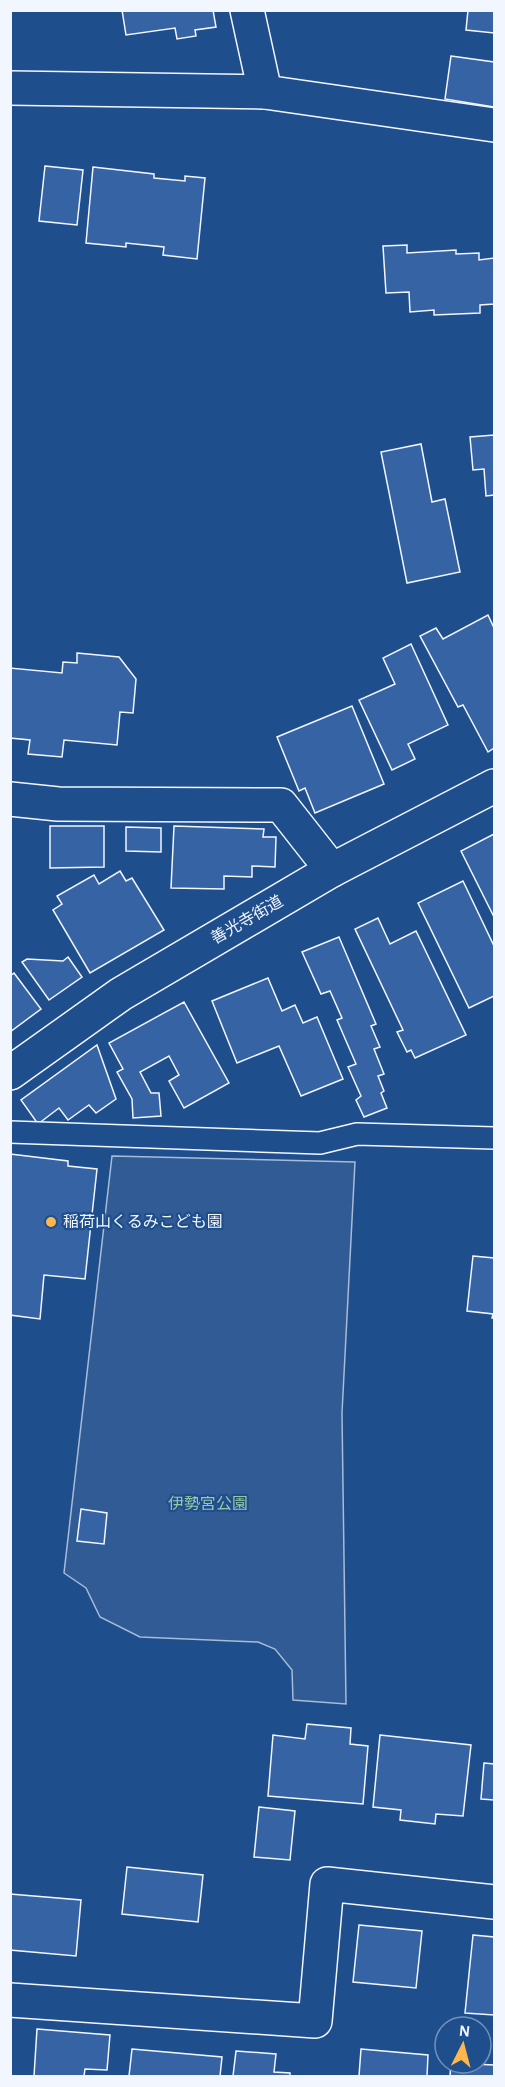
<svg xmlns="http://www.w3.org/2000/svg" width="505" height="2087" font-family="'Alegreya Sans','Noto Sans JP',sans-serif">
<rect width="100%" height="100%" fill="#1f4e8c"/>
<path fill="#305b95" stroke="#a8bbd7" stroke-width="1.5" d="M112,1156L355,1162L342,1413L346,1704L293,1700L292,1670L275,1649L258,1642L140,1637L100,1617L86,1588L64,1573Z"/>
<g fill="#3563a3" stroke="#f2f6ff" stroke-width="1.5">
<path d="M122,10H213L216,27L195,30L196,36L177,39L175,28L126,35Z"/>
<path d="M468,10H494V33L466,30Z"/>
<path d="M451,56L494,62V107L445,99Z"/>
<path d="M45,166L83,170L77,225L39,221Z"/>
<path d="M93,167L154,174V178L185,181V176L205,178L197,259L163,255L164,247L126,243V247L86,243Z"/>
<path d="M407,245V253L456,250V254L479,253V260L494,258V304L480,305V313L434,315V310L410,312L409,292L386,293L383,246Z"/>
<path d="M494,435V495L486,496L484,469L473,470L470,437Z"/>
<path d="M421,444L432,502L445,499L460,572L407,583L381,452Z"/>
<path d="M488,615L494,628V748L488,752L463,705L458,707L420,636L436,628L443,639Z"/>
<path d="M411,644L448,725L408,744L415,759L392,770L359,700L395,684L383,658Z"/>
<path d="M77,653L119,657L136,679L133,713L120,712L117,745L64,740L62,757L28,754L30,740L10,738V668L62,673L63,662L77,663Z"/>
<path d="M352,706L384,784L315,813L305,788L299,791L277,737Z"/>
<path d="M50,826H104V867L50,868Z"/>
<path d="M174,826L264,829L263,837H276L275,867L252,866V877L224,876V889L171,888Z"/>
<path d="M126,827L161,828V852L126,851Z"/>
<path d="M494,834V917L461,851Z"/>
<path d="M120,871L126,881L132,878L164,930L90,973L53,910L62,904L57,896L94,875L99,884Z"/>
<path d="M463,881L494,946V996L469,1008L418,903Z"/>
<path d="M378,918L390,944L416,931L466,1035L415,1058L411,1050L407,1052L397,1032L403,1030L355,929Z"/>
<path d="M339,937L376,1024L371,1026L380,1047L374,1049L384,1074L378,1076L384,1091L381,1093L387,1108L364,1117L356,1100L361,1096L348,1067L356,1064L337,1020L342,1018L330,991L321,994L302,952Z"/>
<path d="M68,957L82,977L49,1000L22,962L27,959L63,961Z"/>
<path d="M14,973L41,1009L10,1032V976Z"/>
<path d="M268,978L282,1011L295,1005L303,1023L317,1017L343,1079L301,1096L279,1046L237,1063L212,1001Z"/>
<path d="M184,1002L229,1083L184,1108L169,1081L179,1075L169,1056L140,1072L151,1093H159L161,1116L133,1118L132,1099L117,1072L123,1069L109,1043Z"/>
<path d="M97,1045L116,1099L96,1113L89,1105L68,1120L59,1108L38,1124L21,1100Z"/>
<path d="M10,1154L68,1161V1166L97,1169L85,1279L44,1275L40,1319L10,1315Z"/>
<path d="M473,1256L494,1258V1318H492L493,1314L467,1311Z"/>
<path d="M81,1509L107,1513L104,1544L77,1541Z"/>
<path d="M307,1724L351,1728L350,1744L368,1746L363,1804L268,1796L273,1735L305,1739Z"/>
<path d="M380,1735L471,1745L463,1816L436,1814L435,1824L400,1820L401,1810L373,1807Z"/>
<path d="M484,1763L494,1764V1800L481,1799Z"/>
<path d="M259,1807L295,1811L290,1860L254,1857Z"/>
<path d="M127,1867L203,1875L198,1922L122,1914Z"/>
<path d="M10,1894L81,1900L76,1956L10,1950Z"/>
<path d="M359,1925L422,1931L416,1988L353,1982Z"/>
<path d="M473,1935L494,1937V2015L465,2013Z"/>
<path d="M37,2029L110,2035L107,2070L85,2069L84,2076H34Z"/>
<path d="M132,2049L222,2057L220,2076H129Z"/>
<path d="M361,2049L428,2055L427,2076H359Z"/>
<path d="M236,2051L276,2054L274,2072L290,2073V2076H233Z"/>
<path d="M451,2063L494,2065V2076H450Z"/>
</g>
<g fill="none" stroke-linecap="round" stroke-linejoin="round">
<defs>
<path id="lane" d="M10,1132L320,1143L357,1134L494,1138"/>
<g id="street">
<path d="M247,10L265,92L494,125"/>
<path d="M10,799L58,804L281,805L332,870"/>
<path d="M10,1073L121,994L332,870L494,786"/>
<path d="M10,2000L315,2021L327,1884L494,1902"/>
</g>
<path id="secondary" d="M10,88L265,92"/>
</defs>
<use href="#lane" stroke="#f2f6ff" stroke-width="24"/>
<use href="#street" stroke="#f2f6ff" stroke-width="36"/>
<use href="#secondary" stroke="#f2f6ff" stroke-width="36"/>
<use href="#lane" stroke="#1f4e8c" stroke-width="21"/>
<use href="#street" stroke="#1f4e8c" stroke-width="33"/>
<use href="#secondary" stroke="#1f4e8c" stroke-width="33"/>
</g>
<circle fill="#ffb74d" stroke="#1f4e8c" stroke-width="2" cx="51" cy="1222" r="6"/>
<g text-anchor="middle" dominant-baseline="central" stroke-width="4.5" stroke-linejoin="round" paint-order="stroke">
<g font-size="16" fill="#f2f6ff" stroke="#1f4e8c">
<text transform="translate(247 920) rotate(-30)">善光寺街道</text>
</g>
<g font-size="16" fill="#f2f6ff" stroke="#1f4e8c" text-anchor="start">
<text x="63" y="1222">稲荷山くるみこども園</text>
</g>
<g font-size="16" fill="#97c8a6" stroke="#1f4e8c">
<text x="208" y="1504">伊勢宮公園</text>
</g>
</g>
<rect width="505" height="2087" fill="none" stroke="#f2f6ff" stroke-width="24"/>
<g transform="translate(463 2045) rotate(6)"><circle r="28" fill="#1f4e8c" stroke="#7391ba" stroke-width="1.5"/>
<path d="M0-4.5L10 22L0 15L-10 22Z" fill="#ffb74d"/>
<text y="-9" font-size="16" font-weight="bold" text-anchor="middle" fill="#f2f6ff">N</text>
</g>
</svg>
